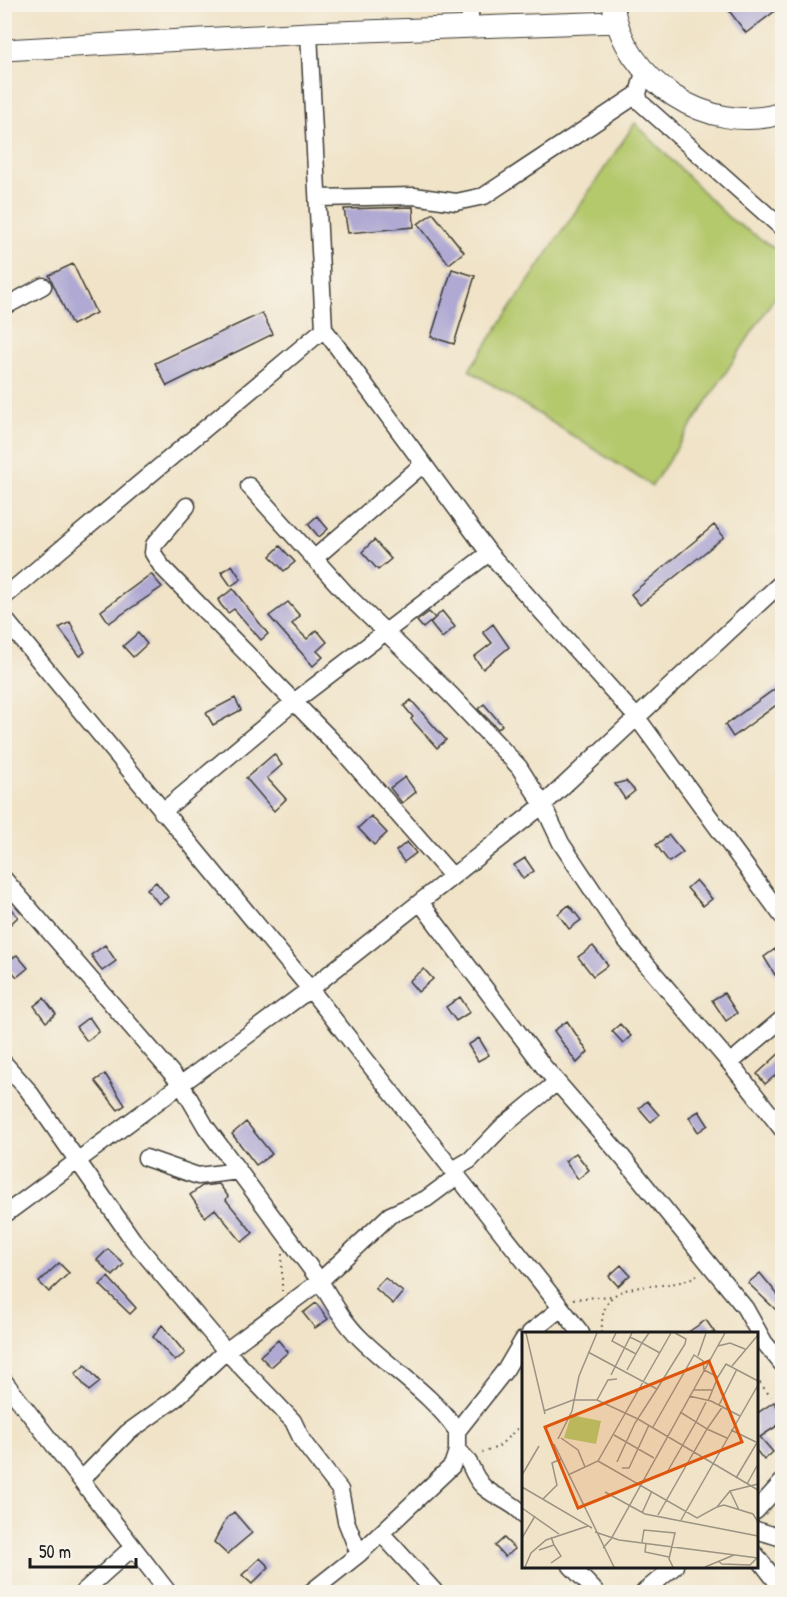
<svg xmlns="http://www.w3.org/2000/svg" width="787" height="1597" viewBox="0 0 787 1597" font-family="'Patrick Hand',sans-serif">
	<rect width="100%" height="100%" fill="#f7f3e8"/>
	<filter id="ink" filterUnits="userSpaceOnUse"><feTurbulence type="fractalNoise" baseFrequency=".0167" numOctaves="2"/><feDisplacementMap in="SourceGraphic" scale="12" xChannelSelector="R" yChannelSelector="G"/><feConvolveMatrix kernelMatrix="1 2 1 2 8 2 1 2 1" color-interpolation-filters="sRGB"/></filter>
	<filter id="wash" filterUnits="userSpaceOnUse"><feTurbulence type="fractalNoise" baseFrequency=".008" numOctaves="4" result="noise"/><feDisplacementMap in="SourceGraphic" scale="24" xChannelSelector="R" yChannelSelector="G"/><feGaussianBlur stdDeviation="1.35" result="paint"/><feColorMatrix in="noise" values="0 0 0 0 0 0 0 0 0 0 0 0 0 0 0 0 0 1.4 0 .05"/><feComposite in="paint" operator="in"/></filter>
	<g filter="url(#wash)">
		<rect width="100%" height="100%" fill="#f0e3c7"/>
		<path fill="#b4c86c" stroke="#687244" stroke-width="1.5" d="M635,123L729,218L782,253V286L652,486L469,370Z"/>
		<g id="blocks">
			<path fill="#afa9d3" d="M724,4H783V5L746,33Z
				M413,207L414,227L348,233L344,209Z
				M433,213L464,252L449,264L418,224Z
				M73,264L96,313L72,325L49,275Z
				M452,269L475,276L454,344L431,337Z
				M262,313L273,334L167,386L155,363Z
				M317,516L328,529L319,537L308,524Z
				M714,525L724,537L640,605L631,594Z
				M374,540L391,559L378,570L362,552Z
				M280,546L295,562L284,571L270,556Z
				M232,565L241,579L231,586L221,572Z
				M151,574L162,587L109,623L101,611Z
				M233,589L268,634L261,640L234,609L228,613L221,605L218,600Z
				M288,602L300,616L292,624L307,639L317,630L327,642L317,651L323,657L313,666L269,616Z
				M442,611L455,627L442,638L430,623Z
				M429,612L435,618L423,628L417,621Z
				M70,622L85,652L80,656L59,628Z
				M493,624L509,647L483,669L474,657L492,643L483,632Z
				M138,633L147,644L133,657L123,646Z
				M783,683V700L733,737L725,725Z
				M235,698L241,710L213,725L206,713Z
				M411,700L446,740L437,748L411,719L413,717L404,706Z
				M484,704L502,725L498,729L478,709Z
				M274,754L282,765L267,778L286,799L274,811L246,778Z
				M405,777L416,792L402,803L390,788Z
				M626,781L635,791L625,799L615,784Z
				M371,816L387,833L374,845L358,828Z
				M669,835L683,852L669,862L656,845Z
				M407,842L416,853L404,862L396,851Z
				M525,858L534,871L523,879L514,865Z
				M696,880L712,899L703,906L687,888Z
				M156,882L168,897L159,904L147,889Z
				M4,901L18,917L4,930Z
				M569,905L581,920L569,929L558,914Z
				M105,945L116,961L102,971L91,955Z
				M593,946L608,965L593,976L578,957Z
				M775,949L783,962V970L775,975L764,957Z
				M17,955L28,968L17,977L5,963Z
				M424,969L433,979L418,992L409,981Z
				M724,993L737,1013L726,1021L712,1000Z
				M460,997L470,1012L456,1021L446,1007Z
				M44,998L56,1014L46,1022L34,1006Z
				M89,1017L99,1031L87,1041L76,1027Z
				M567,1021L588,1052L577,1063L554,1031Z
				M620,1024L631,1036L623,1043L612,1031Z
				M479,1038L489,1055L478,1061L468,1045Z
				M783,1050V1069L765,1084L757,1074Z
				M105,1074L125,1105L118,1110L95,1081Z
				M647,1101L659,1115L651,1122L639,1108Z
				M699,1111L708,1125L698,1132L689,1117Z
				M246,1122L272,1154L256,1165L232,1134Z
				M576,1153L589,1170L578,1179L565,1161Z
				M219,1184L228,1196L226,1200L253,1233L242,1242L215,1209L205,1217L190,1195L202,1186Z
				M108,1249L124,1264L113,1276L97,1260Z
				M59,1263L69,1273L49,1292L39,1282Z
				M621,1265L630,1275L618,1286L609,1276Z
				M760,1273L778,1295L783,1293V1304L776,1310L748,1283Z
				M108,1277L136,1308L130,1314L100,1285Z
				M385,1278L403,1292L393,1304L375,1288Z
				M316,1303L328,1319L315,1328L303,1313Z
				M706,1320L715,1333H687Z
				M162,1325L185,1353L175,1361L153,1337Z
				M278,1340L288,1352L271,1367L260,1356Z
				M85,1365L100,1382L89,1391L75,1374Z
				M774,1402L783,1415V1422L760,1437L773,1452L764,1460L756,1450V1414Z
				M234,1512L252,1533L227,1554L214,1542L226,1519Z
				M504,1538L515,1549L505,1557L495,1546Z
				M260,1558L269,1567L252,1584L242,1575Z"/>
		</g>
	</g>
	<g filter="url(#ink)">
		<use href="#blocks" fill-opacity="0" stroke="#3c3a36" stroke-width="1.5"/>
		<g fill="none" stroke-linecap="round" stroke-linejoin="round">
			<defs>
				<path id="minor" d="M469,27L471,4
					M309,33L324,329L489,553L638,719L782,916
					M644,72L638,94L640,102L782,228
					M318,198L414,196L456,202L484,196L638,94
					M4,307L43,286
					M249,486L349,597L450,694L519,767L543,805L561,843L625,939L730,1063L782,1019
					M187,506L154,545L153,553L162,567L346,755L452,876
					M316,557L422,465
					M4,597L324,329
					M4,618L310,989L581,1333
					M162,812L295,701L489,553
					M4,879L181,1084L206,1127L320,1281L226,1351L293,1421L303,1442L340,1490L346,1521L359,1554
					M420,902L544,1067L623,1158L745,1308L764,1342L782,1364
					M4,1063L28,1090L133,1240L226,1351L176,1398L127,1433L81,1480
					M730,1063L782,1129
					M146,1158L198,1176L239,1171
					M453,1170L470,1160L502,1127L557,1082
					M4,1215L310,989L543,805L782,582
					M530,1333L561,1308
					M4,1381L168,1592
					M457,1431C432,1394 391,1369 360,1338C343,1321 332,1301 320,1281L390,1215L426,1199L457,1176
					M457,1451C474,1462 469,1470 481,1484C490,1496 511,1500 523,1514
					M756,1511L782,1482
					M756,1530L782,1538
					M381,1533L435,1592
					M756,1555L782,1589
					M571,1566L596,1592
					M83,1592L133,1547
					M311,1592L359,1554L452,1466L457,1451V1431L506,1369L523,1340
					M644,1592L675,1566"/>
				<path id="tertiary" d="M613,4C623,80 709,137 782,113
					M4,50L309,33L616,22"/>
			</defs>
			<use href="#minor" stroke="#3c3a36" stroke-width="19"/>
			<use href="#tertiary" stroke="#3c3a36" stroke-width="23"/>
			<path stroke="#3c3a36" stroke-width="2" stroke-dasharray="1.5 4.5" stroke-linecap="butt" d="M282,1254V1291
				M573,1299L611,1296
				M602,1333C598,1267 661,1298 697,1275
				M756,1378L771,1397
				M482,1453L498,1447L523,1423"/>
			<use href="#minor" stroke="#fff" stroke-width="16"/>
			<use href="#tertiary" stroke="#fff" stroke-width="21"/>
		</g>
	</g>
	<g transform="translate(522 1332)">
		<rect width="236" height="236" fill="#f0e3c7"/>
		<path d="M49,83L79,89L74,112L42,106Z" fill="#b4c86c"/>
		<path fill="none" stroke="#9b9383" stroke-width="1.5" d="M4,1L23,82M94,1L90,9L114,22M108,5L120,11L127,1M196,14L208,11L223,17M66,20L135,57L113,91L95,130M176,24L184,1M210,34L236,3M105,38L120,11L138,21M89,43L110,1M135,57L163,12L164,7L153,1M171,58H190M167,64L189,69L218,84M75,68L86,48L95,47M186,69L196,45M197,73L215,37M22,79L51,68H75L116,87L236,158M158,80L174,90L184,70M131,95L172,23L181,29L182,38L196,45L204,32L236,49M209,98L234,110M92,103L132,126M39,106L56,118L63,135M36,107L50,79L57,44L75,1M32,112L92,235M76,129L175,186L195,175L208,159L236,152M100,136H107L127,93M144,142L174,90L185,97L201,74M0,143L17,114M46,143L76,129L149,1M214,146L236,109M225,152L236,132M0,155L70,196M208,159L217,178M83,160L123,182L236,204M21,167L35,153L30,131L39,127M195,175L202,173L231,182L236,190M0,176L37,202M120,181L130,159M136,183L185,97L205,106M159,188L236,53M73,200L97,208L236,226M0,206L13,184M120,210L122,198L153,201L147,227L151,235M124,211L123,220L147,225M81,216L89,207L203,1M17,218L32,213L29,205M196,229L200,232L228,233L235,226M29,231L39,224L32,213M3,235L9,221L24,208L66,194M183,235L212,223"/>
		<path fill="#de560d" fill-opacity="0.15" stroke="#de560d" stroke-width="3" d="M187,29L220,110L56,176L23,95Z"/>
		<rect width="236" height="236" fill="none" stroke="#1c1c1c" stroke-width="3"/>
	</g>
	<rect width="787" height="1597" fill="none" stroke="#f7f3e8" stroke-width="24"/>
	<path d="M30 1558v9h106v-9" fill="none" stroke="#1c1c1c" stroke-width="3"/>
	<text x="39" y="1558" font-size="18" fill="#1c1c1c" stroke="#f7f3e8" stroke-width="4.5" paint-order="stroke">50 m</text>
</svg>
